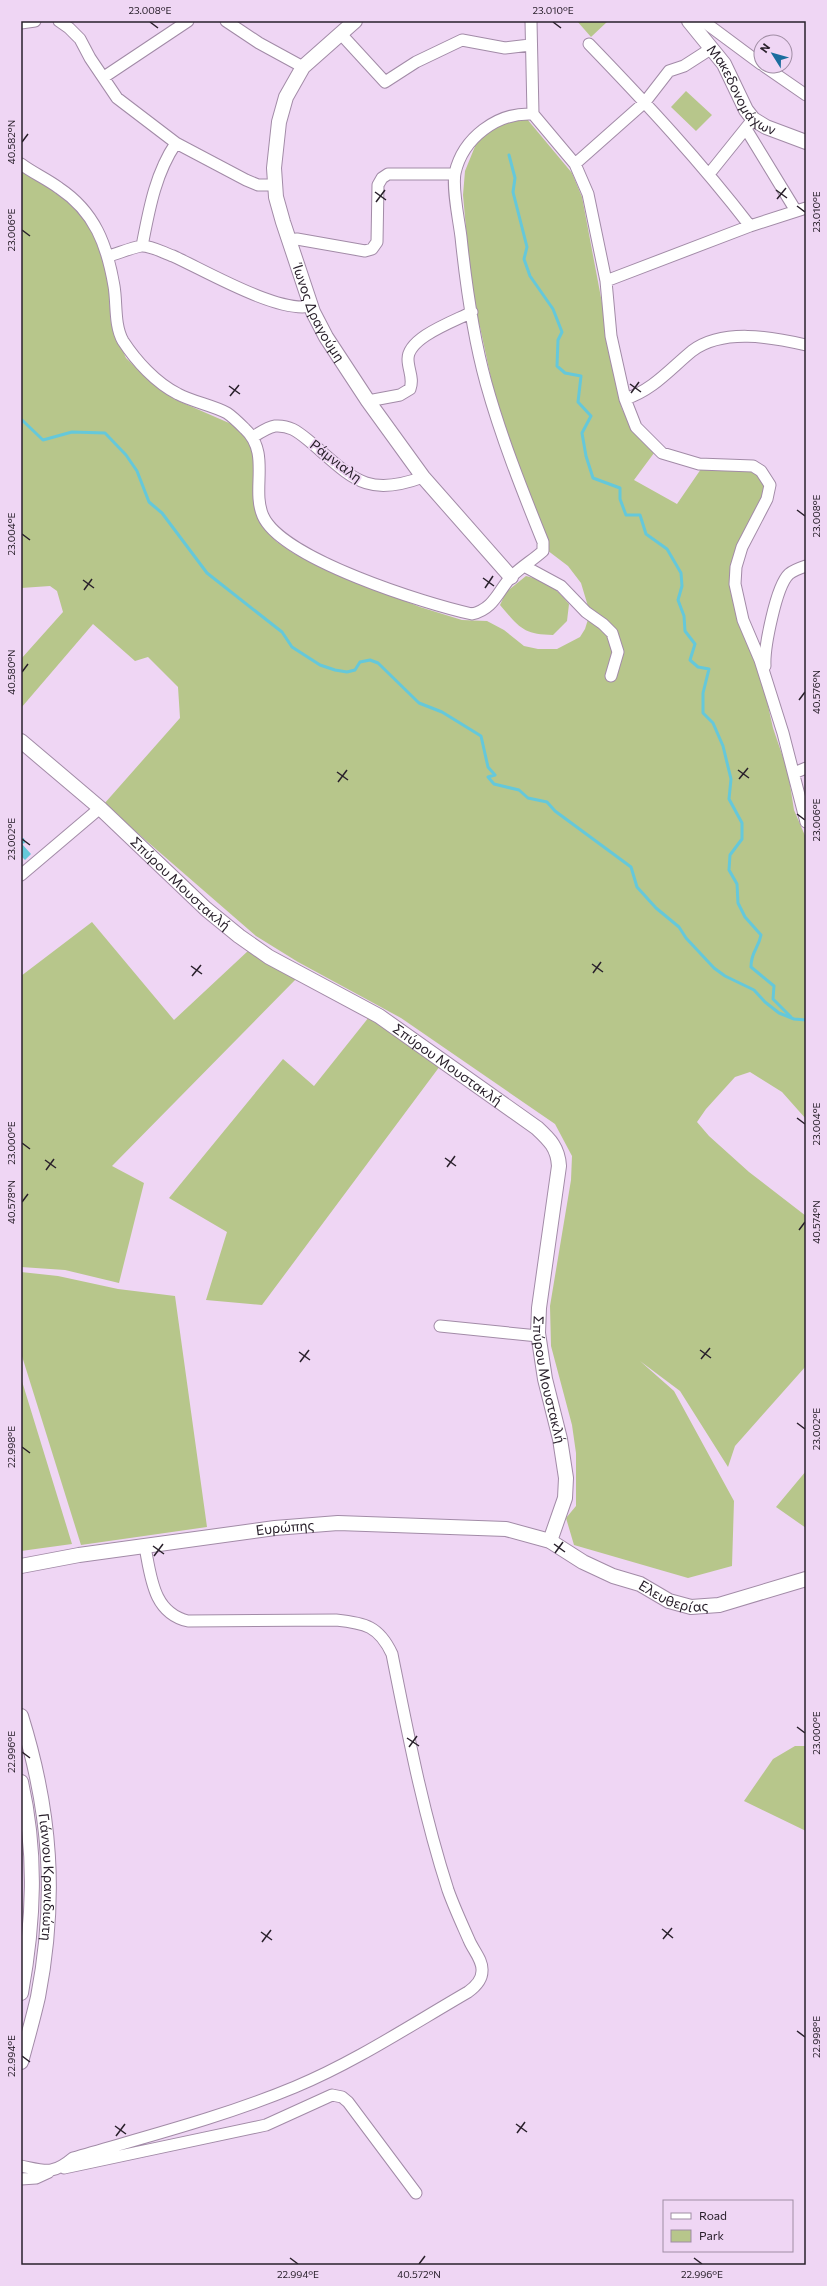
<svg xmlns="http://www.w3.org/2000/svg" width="827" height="2286" viewBox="0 0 827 2286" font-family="Commissioner,sans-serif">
	<rect width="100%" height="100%" fill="#efd6f4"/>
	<path fill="#b7c68b" d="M577,21H608L591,37Z
		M686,91L712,115L696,131L671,107Z
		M527,119L572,173L582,197L622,409C631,427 639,440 654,453L634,480L677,504L701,469L749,471L760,476L764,485V495L731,570V593L735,610L762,679L773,728L788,772L794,810L806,838V1119L782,1092L750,1072L735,1077L706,1109L697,1122L709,1136L749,1172L806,1216V1366L735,1446L728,1467L680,1391L640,1361L674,1391L734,1501L732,1566L688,1578L574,1545L566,1518L576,1506V1453L572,1425L551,1346L550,1306L571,1180L572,1156L555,1124L401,1018L298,962L256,936L104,804L180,718L178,687L148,657L135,661L93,624L21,708V659L63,612L57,591L50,586L21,588V171L57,192L84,217L107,264L111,324L126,358L150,381L174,399L236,426L250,443L254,461V499L257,516L265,530L277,542L293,553L329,571L420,607L462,620L487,621L504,630L524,646L538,649H557L580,637L585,629L590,613L581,583L568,566L543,547L498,411L480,327L473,306L463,195L465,171L476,144L486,131L499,123Z
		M526,576C547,581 555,587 569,604L567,621L553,635C523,635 519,627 500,605L506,592Z
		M92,922L174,1020L249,950L297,978L112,1166L144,1183L119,1283L65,1270L21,1267V976Z
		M369,1017L440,1066L262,1305L206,1300L227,1232L169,1198L283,1059L314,1086Z
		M21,1272L58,1276L118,1289L175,1296L207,1527L81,1545L21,1353Z
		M21,1378L72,1544L21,1551Z
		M806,1471V1528L776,1507Z
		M795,1746H806V1831L744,1801L773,1759Z"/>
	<path fill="#65c8da" d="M24,838L25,843L22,844L31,854L25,860L21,856V839Z"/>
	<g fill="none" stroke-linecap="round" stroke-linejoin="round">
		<path stroke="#65c8da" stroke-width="3" d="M509,155L515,178L513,192L527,247L524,259L530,276L553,309L562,332L558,340L557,366L565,373L581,376L578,402L591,416L582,433L586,456L593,478L620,488V499L626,515H640L646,534L667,549L681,573L682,586L678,600L684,616L685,631L695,644L690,660L698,667L709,669L703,693V713L713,723L723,746L731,779L729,799L742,823V839L730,855L729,870L737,884L738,903L745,917L761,935C758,950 751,951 751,967L774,986L773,999L791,1017
			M21,423L22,420L43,440L72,432L105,433L126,455L137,471L149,502L162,513L207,573L282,632L292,647L320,665L335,670L347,672L355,670L360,662L370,660L378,663L419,703L442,712L481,736L488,767L495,775L488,777L494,784L519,790L528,798L547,802L555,811L631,867L637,887L656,908L679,927L686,938L714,968L725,976L754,990L765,1002L779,1013L794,1019L806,1020"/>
		<defs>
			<path id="minor" d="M59,21L69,28L80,39L90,58L117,98L176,143L246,180L258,185H274
				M226,21L259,43L303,67
				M531,21L533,114L575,164L588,194L606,281L611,336L625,399L636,427L662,453L699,464L753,466L761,471L770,485L767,499L742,547L736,567L735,584L743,620L760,660L783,733L806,822
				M703,21L761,64
				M21,23L35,21
				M340,33L385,82L416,62L462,40L505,48L530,45
				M589,44C645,102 700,161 750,226
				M764,66L806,95
				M104,77L188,21
				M746,129L796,211
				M21,164C33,173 47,179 59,188C95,212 107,245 114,286C117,303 114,325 123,341C136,361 156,383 178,394C193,402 212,405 227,413C233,417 240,424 245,429C271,453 251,489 263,516C282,559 426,604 472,614C494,609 498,591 511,577C521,567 533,560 543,551V542C522,490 501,437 486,383C473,336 466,285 461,237C459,220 452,189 455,173C463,138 497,112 533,114
				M575,164L645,102L669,71L684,66L712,48
				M709,174L750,123
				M289,240L297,239L365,251L372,249L377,242L378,185L382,178L388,174H455
				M142,246C149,210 155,174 176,143
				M109,256C119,253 131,248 141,246C150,245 164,253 173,256C204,270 279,314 311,306
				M606,281L750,226L806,208
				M625,399C653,390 670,369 692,351C723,328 771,337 806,345
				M368,401L400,395L410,389C414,378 408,370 408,359C408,337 455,321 472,312
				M253,437C259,433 268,427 275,426C289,425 297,431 308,440C351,476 364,499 423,477
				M524,566L561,586L586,612L603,624L612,633L618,652L611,676
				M765,666C764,648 776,586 789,574C794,570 800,568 806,566
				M794,773L806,768
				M21,875L100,808
				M440,1326L538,1336
				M21,2166C46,2171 53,2175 73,2158C148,2136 223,2117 295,2087C355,2062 411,2025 468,1992C475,1987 482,1980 482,1971C483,1960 473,1950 469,1940C462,1924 454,1907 448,1890C423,1813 408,1734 392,1654C379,1626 365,1623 336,1620L188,1621C153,1613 151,1577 145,1547
				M64,2168L266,2125L332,2095L342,2097L348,2102L416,2193
				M21,2179L36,2178L49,2172"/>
			<g id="tertiary">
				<path id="s1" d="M355,21L303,67L286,97L279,122L274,168L276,197L283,222L313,312L326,337L368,401L423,477L511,577"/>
				<path id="s2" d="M689,21L724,64L746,110L753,119L766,127L806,142"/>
				<path id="s3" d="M21,741L100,808L206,909L239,936L269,957L379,1016L537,1128C550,1140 558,1148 559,1166L539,1308L538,1333L545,1379L560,1439L566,1478L565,1498L550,1541"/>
				<path id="s4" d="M21,1566L79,1555L275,1528L338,1523L506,1529L550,1541L583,1562L613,1576L640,1584L669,1601L691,1607L719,1605L806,1579"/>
				<path id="s5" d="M21,1716C51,1812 57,1898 38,1997C33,2019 27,2040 21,2062"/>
				<path d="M21,1782C37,1853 34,1921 21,1993"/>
			</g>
		</defs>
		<use href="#minor" stroke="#a28ba7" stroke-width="13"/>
		<use href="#tertiary" stroke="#a28ba7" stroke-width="16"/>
		<use href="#minor" stroke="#fff" stroke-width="11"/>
		<use href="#tertiary" stroke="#fff" stroke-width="14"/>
	</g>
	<path fill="none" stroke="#29202b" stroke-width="1.5" d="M150,22L158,28M553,22L561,28M22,142L28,134M776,190L787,198M375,192L386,200M777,199L786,188M376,202L385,190M797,206L805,212M22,230L30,236M630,384L641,392M229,386L240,394M631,393L639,382M230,396L239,385M797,510L805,516M22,534L30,540M483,578L494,586M83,580L94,588M485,588L493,576M84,590L92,579M22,672L28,664M799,700L805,692M738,770L749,778M337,772L348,780M739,779L748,768M338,782L347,770M797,814L805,820M22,839L30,845M592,964L603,972M191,966L202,974M593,973L601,962M192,976L201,965M797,1118L805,1124M22,1143L30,1149M445,1158L456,1166M45,1160L56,1168M447,1167L455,1156M46,1170L54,1159M22,1202L28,1194M799,1230L805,1222M700,1350L711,1358M299,1352L310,1360M701,1359L710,1348M300,1362L309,1350M797,1423L805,1429M22,1447L30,1453M554,1544L565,1552M153,1546L164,1554M555,1553L563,1542M154,1556L163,1544M797,1727L805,1733M407,1738L419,1746M409,1747L417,1736M22,1752L30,1758M662,1929L673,1938M261,1932L272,1940M663,1939L672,1928M262,1942L271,1930M797,2031L805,2037M22,2056L30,2062M516,2124L527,2132M115,2126L126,2134M517,2133L525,2122M116,2136L125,2124M290,2258L298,2264M694,2258L702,2264M419,2264L425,2256"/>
	<g text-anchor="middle" stroke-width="3.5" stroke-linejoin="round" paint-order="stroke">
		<g font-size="14" fill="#29202b" stroke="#efd6f4">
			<text dy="5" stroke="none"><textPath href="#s2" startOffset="88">Μακεδονομάχων</textPath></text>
			<text dy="5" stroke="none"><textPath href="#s1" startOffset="329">Ίωνος Δραγούμη</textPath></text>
			<text transform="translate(336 461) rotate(37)" y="5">Ράμνιαλη</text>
			<text dy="5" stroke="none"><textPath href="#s3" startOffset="214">Σπύρου Μουστακλή</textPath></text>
			<text dy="5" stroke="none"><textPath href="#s3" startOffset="538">Σπύρου Μουστακλή</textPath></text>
			<text dy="5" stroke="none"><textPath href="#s3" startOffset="909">Σπύρου Μουστακλή</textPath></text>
			<text dy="5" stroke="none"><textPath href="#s4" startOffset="267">Ευρώπης</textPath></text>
			<text dy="5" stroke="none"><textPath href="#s4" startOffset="671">Ελευθερίας</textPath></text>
			<text dy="5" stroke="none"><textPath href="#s5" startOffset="164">Γιάννου Κρανιδιώτη</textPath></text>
		</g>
	</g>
	<rect width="827" height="2286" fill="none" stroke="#efd6f4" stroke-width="44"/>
	<rect x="663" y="2200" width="130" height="52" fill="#efd6f4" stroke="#a08da4"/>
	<rect x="671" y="2213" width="20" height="6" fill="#ffffff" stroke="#a08da4"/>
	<text x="699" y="2220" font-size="12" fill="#29202b">Road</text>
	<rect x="671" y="2230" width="20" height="12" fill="#b7c68b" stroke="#a08da4"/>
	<text x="699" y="2240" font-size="12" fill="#29202b">Park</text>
	<g transform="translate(773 54) rotate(307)"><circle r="19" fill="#efd6f4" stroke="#a08da4"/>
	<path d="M0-3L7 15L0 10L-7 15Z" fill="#1b6d9e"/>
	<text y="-6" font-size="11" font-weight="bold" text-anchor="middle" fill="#29202b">N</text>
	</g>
	<rect x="22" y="22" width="783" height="2242" fill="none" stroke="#29202b" stroke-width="1.5"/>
	<g font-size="10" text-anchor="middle" fill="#29202b">
		<text x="150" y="14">23.008°E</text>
		<text x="553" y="14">23.010°E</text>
		<text transform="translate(11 142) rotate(-90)" y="4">40.582°N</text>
		<text transform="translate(816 212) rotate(-90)" y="4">23.010°E</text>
		<text transform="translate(11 230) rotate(-90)" y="4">23.006°E</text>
		<text transform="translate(816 516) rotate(-90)" y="4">23.008°E</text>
		<text transform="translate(11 534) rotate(-90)" y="4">23.004°E</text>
		<text transform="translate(11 672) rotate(-90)" y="4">40.580°N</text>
		<text transform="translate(816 692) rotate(-90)" y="4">40.576°N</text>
		<text transform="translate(816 820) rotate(-90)" y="4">23.006°E</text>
		<text transform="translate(11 839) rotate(-90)" y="4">23.002°E</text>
		<text transform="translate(816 1124) rotate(-90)" y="4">23.004°E</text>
		<text transform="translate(11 1143) rotate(-90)" y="4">23.000°E</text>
		<text transform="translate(11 1202) rotate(-90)" y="4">40.578°N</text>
		<text transform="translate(816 1222) rotate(-90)" y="4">40.574°N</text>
		<text transform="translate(816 1429) rotate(-90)" y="4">23.002°E</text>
		<text transform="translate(11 1447) rotate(-90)" y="4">22.998°E</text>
		<text transform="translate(816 1733) rotate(-90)" y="4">23.000°E</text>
		<text transform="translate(11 1752) rotate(-90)" y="4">22.996°E</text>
		<text transform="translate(816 2037) rotate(-90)" y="4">22.998°E</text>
		<text transform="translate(11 2056) rotate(-90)" y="4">22.994°E</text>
		<text x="298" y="2278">22.994°E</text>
		<text x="419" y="2278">40.572°N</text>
		<text x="702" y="2278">22.996°E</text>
	</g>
</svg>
